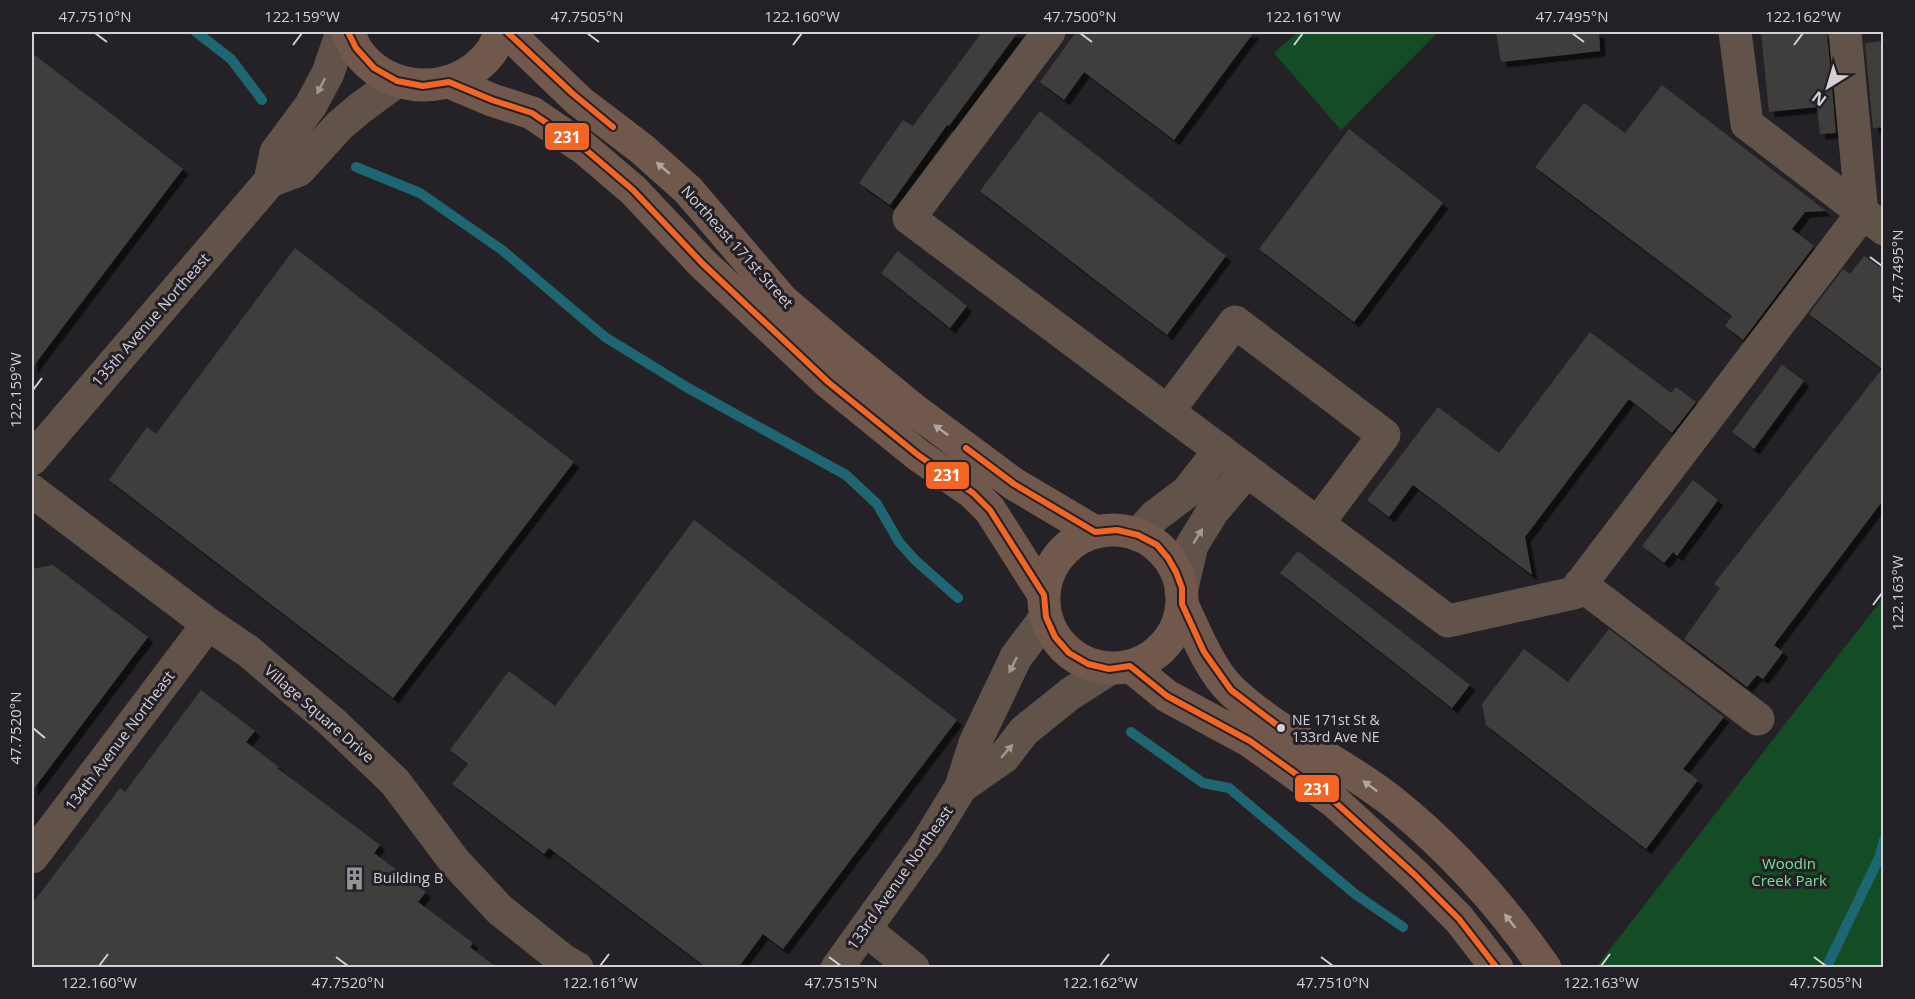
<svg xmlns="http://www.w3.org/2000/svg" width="1915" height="999" viewBox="0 0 1915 999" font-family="'Open Sans',sans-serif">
	<defs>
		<filter id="shadow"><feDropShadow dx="5.5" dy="5.5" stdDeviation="0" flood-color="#0009"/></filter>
	</defs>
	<rect width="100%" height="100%" fill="#242226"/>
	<path fill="#144c26" d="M1298,32H1438L1341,130L1274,53Z
		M1883,598V967H1597V966Z"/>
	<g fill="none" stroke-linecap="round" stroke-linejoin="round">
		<path stroke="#1e6672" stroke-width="10" d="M196,32L231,59L262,100
			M356,167L420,193L502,250L605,337L688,388L846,475L877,504L899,542L915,560L958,598
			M1131,732L1203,783L1229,788L1355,894L1403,927
			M1826,968L1879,858L1884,840"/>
	</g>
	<path fill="#413e3e" filter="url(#shadow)" d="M982,32H1018L949,126L947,125L890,205L859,183L903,120L913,126Z
		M1076,32H1254L1174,140L1084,72L1064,100L1040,82Z
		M1496,32H1599L1600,51L1501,62Z
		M1761,32H1827L1836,133L1820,134L1817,107L1769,112Z
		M1884,41V127L1873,128L1865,43Z
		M32,53L183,169L32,368Z
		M1662,85L1826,211L1805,212L1792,229L1814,246L1743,340L1725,326L1732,316L1535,167L1584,103L1625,133Z
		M1040,111L1226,256L1167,335L980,191Z
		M1349,129L1443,203L1354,322L1259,249Z
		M295,248L574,462L393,698L109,480L147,427L156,434Z
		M898,251L967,306L950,328L881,273Z
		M1864,256L1884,270V499L1774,645L1783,652L1763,679L1757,675L1747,687L1684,639L1720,588L1714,584L1882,369L1809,314L1843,269L1850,274Z
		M1590,332L1671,393L1676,387L1696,402L1672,433L1629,399L1525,537L1532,575L1413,485L1389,517L1367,500L1438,407L1499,453Z
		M1782,365L1804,381L1754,449L1732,432Z
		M1693,480L1718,500L1677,556L1673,552L1664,563L1642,546Z
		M694,520L957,720L783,949L763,934L738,968H707L549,848L544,854L452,784L468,764L450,750L509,671L555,706Z
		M1298,551L1470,685L1452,708L1280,573Z
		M53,565L148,637L32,791V569Z
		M1609,629L1724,717L1683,769L1698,780L1646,849L1486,725L1482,704L1524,649L1568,682Z
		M201,690L255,731L246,742L279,767L277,768L380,845L374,853L426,892L418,902L473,943L470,947L497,968H32V904L120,788L125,792Z"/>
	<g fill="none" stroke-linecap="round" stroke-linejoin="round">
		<path stroke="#61524a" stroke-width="33" d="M1049,32L909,218L1448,621L1574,593L1862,214L1845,32
			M1735,32L1747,124L1884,229
			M270,181L276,152L311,105L328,73L342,32
			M1168,411L1235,322L1384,435L1318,523
			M32,459L270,181L299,170L339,126L359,109L397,81
			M32,491L208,624L248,651L332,722L395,782L455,862L500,910L563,960L577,968
			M1138,535L1155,516L1187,492L1220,450
			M1580,584L1758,719
			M1181,592L1192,545L1213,511L1247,471
			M961,787L1004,757L1024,731L1070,694L1109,669
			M32,857L208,624
			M866,930L913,968
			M837,968L928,841L961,787L975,743L1016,657L1046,617"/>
		<path stroke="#70594c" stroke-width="33" d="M348,32C351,37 353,44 356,49C387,96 457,97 491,52C495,46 498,38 501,32
			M507,32L579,101L642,149L688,190L782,300L835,345L913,409L1014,484L1095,532
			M449,82L492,100L532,113L585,149L633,190L702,263L828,382L918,455L973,493L990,510L1044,595
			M1044 599a69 69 0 1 1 138 0a69 69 0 1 1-138 0Z
			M1182,604C1195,632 1210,670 1232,691C1280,736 1343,762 1394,803C1452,850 1502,906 1545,968
			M1130,666L1167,696L1250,741L1335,802L1415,875L1459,919L1497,968"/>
		<defs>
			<path id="bus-1" d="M348,32L356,48L374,68L397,81L423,86L449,82L492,100L532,113L585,149L633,190L702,263L828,382L918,455L973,493L990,510L1044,595L1046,617L1055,637L1069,653L1088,664L1109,669L1130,666L1167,696L1250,741L1335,802L1415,875L1459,919L1497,968
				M507,32L572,93L613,127
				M966,448L1014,484L1095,532L1117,530L1138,535L1157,545L1168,558L1176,572L1182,588V604L1204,652L1231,690L1281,728"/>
		</defs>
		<use href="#bus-1" stroke="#242028" stroke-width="10"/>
		<use href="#bus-1" stroke="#f26522" stroke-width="6"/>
	</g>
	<defs><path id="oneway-solid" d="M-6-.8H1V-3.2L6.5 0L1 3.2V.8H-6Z" transform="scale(1.5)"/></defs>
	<g fill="#a09797">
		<use href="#oneway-solid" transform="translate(321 86) rotate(117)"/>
		<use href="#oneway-solid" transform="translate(1198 536) rotate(-59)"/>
		<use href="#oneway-solid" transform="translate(1013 665) rotate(116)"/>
		<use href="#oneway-solid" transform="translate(1007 751) rotate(-49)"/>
	</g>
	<g fill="#b0a6a6">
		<use href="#oneway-solid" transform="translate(663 168) rotate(-139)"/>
		<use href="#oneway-solid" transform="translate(941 430) rotate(-144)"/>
		<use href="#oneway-solid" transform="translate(1370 786) rotate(-144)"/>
		<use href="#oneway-solid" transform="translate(1510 921) rotate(-128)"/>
	</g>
	<path fill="none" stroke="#d3d0d6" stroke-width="2" d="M95,33L107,42M587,33L599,42M1080,33L1092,42M1572,33L1584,42M293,45L302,33M793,45L802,33M1294,45L1303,33M1794,45L1803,33M1870,257L1882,266M33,390L42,378M1873,605L1882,593M33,728L45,738M336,957L348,966M829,957L841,966M1321,957L1333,966M1814,957L1826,966M99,966L108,954M600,966L609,954M1100,966L1109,954M1601,966L1610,954"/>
	<defs>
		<symbol id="building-bare" viewBox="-9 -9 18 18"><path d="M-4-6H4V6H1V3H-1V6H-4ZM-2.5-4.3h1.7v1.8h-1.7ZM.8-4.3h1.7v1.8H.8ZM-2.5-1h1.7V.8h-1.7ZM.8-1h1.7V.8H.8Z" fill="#969398" stroke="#242028" stroke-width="2.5" paint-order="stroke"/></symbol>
	</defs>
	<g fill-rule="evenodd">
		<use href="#building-bare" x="338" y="862" width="33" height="33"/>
	</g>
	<circle fill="#d3d0d6" stroke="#242028" stroke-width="2" cx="1281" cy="728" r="5"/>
	<g text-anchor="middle" stroke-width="6" stroke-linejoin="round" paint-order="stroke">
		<g font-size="14" fill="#d3d0d6" stroke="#242028" text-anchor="start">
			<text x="1292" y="725">NE 171st St &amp;<tspan x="1292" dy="17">133rd Ave NE</tspan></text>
		</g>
		<g font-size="15" fill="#d3d0d6" stroke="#242028">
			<text transform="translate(737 247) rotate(48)" y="5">Northeast 171st Street</text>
			<text transform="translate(151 320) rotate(-49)" y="5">135th Avenue Northeast</text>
			<text transform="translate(319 714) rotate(41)" y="5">Village Square Drive</text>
			<text transform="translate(120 741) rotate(-53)" y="5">134th Avenue Northeast</text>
			<text transform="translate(900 878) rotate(-55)" y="5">133rd Avenue Northeast</text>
		</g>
		<g font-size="15" fill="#76e490" stroke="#242028">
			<text x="1789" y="869">Woodin<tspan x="1789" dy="17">Creek Park</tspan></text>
		</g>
		<g font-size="15" fill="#d3d0d6" stroke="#242028" text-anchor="start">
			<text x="373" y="883">Building B</text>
		</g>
	</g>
	<g stroke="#242028" stroke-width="2">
		<rect x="544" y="122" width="46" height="29" rx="6" fill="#f26522"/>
		<rect x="925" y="461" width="45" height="29" rx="6" fill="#f26522"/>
		<rect x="1294" y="774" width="46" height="29" rx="6" fill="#f26522"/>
	</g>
	<g font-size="16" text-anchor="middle" font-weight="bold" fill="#fff">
		<text x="567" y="143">231</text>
		<text x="947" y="481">231</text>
		<text x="1317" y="795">231</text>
	</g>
	<rect width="1915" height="999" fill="none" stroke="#242028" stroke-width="66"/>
	<g transform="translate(1828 87) rotate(217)" stroke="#242028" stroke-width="4.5" paint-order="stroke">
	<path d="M0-4.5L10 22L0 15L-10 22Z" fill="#d3d0d6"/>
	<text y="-9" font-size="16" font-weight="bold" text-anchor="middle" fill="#d3d0d6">N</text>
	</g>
	<rect x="33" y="33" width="1849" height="933" fill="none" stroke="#d3d0d6" stroke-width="2"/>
	<g font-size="15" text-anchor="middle" fill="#d3d0d6">
		<text x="95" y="22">47.7510°N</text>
		<text x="302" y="22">122.159°W</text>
		<text x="587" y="22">47.7505°N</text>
		<text x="802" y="22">122.160°W</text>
		<text x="1080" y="22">47.7500°N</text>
		<text x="1303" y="22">122.161°W</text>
		<text x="1572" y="22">47.7495°N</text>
		<text x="1803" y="22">122.162°W</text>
		<text transform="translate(1898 266) rotate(-90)" y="5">47.7495°N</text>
		<text transform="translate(16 390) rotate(-90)" y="5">122.159°W</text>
		<text transform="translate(1898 593) rotate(-90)" y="5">122.163°W</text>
		<text transform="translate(16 728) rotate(-90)" y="5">47.7520°N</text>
		<text x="99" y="988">122.160°W</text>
		<text x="348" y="988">47.7520°N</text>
		<text x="600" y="988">122.161°W</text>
		<text x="841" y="988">47.7515°N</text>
		<text x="1100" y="988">122.162°W</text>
		<text x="1333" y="988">47.7510°N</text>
		<text x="1601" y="988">122.163°W</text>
		<text x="1826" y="988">47.7505°N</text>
	</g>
</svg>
